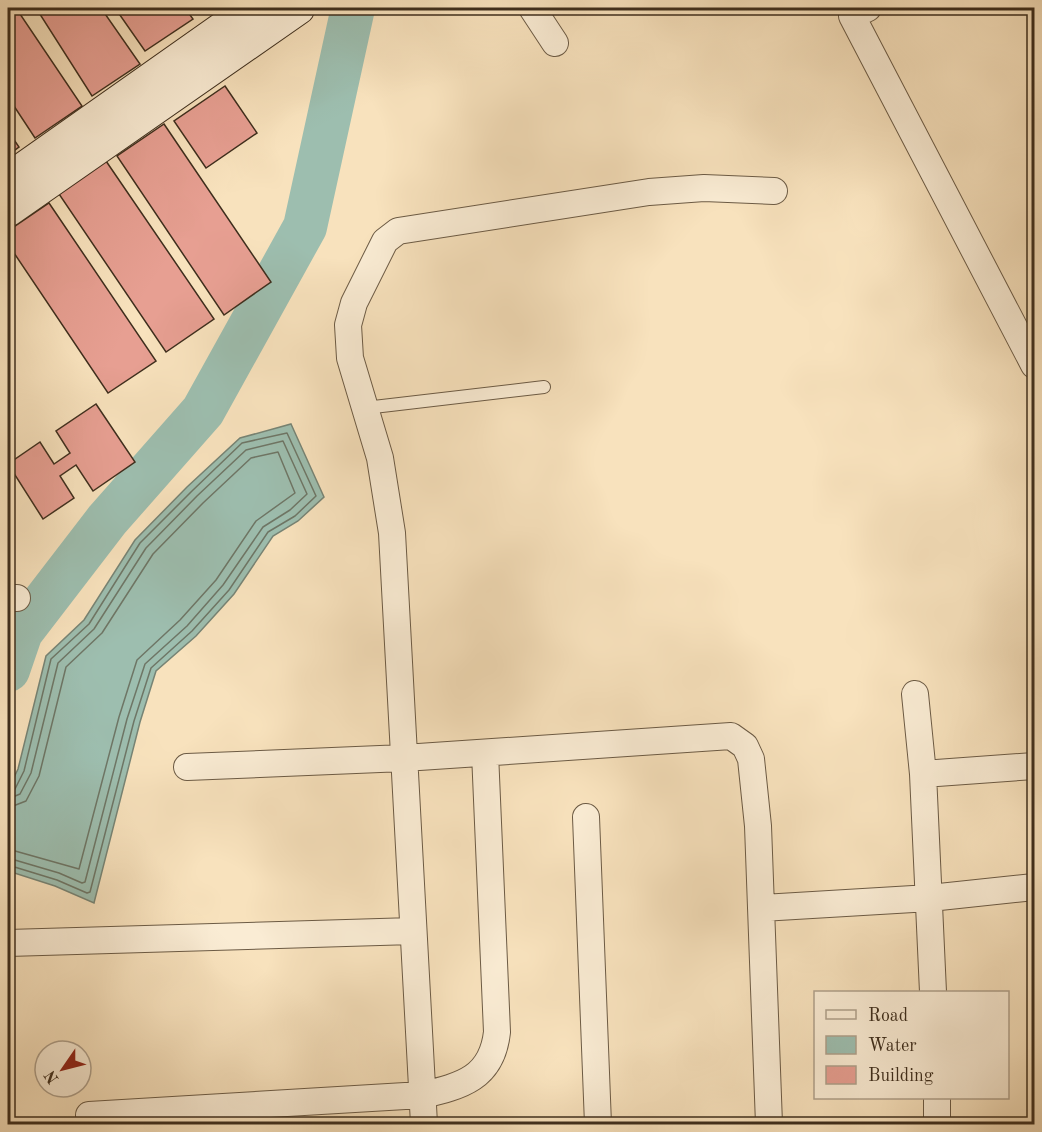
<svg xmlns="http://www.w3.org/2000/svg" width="1042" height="1132" viewBox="0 0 1042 1132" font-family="'Old Standard TT',serif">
	<rect width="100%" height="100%" fill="#f8e2bd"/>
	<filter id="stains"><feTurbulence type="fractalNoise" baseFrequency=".00333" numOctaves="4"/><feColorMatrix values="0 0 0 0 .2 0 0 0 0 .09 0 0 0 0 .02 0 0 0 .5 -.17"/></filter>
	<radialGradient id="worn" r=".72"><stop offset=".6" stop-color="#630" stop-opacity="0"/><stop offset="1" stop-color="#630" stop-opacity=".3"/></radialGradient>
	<path fill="#9dbeaf" stroke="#778475" stroke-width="1.5" d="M291,424L324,497L298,521L273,536L234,594L196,636L156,671L140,722L94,903L55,886L8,871V790L18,769L46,656L84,620L135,540L187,487L240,438Z"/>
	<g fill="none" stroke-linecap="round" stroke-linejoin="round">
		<path stroke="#6e7666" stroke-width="1.5" d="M8,791L15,789L24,771L51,659L89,624L140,543L192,491L242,443L287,433L316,496L295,516L268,532L229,590L192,631L151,668L134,721L90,892L87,893L57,880L8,865
			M8,799L20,794L31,773L58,663L94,629L146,548L197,496L246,450L283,441L307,494L290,510L263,527L223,585L187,626L145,664L127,719L85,882L82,883L59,873L8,858
			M8,808L26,801L39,776L66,667L102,633L153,554L203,503L251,458L278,452L295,493L256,521L216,580L180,620L137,660L119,717L79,869L8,849"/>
		<path stroke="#9dbeaf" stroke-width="44" d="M8,670L21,632L107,520L203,411L305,227L353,8"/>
	</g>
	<path fill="#e79f92" stroke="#3e2e1d" stroke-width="1.5" d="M8,8H16L82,106L35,138L8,97Z
		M36,8H101L140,64L92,96Z
		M115,8H185L193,19L145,51Z
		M225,86L257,133L206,168L174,121Z
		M164,124L271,282L224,315L117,156Z
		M8,131L19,147L8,155Z
		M106,161L214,319L166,352L59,194Z
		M49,203L156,361L108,393L8,244V231Z
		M96,404L135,462L93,491L76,465L60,476L74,498L43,519L8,464L40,442L54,464L70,453L56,431Z"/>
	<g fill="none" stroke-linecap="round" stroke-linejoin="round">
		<defs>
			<path id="lane" d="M365,408L544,387"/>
			<path id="street" d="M532,8L555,43
				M868,8L852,16L1034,365
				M8,598H17
				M915,694L923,774L933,992
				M187,767L404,758L731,736L745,746L751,759L758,826L769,1124
				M923,774L1034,766
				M586,817L598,1124
				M761,908L930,898L1034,887
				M8,943L413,931
				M937,1098V1124
				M89,1115L422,1095C462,1086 492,1078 497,1032L485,753
				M424,1124L392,533L380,458L350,358L348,325L354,303L385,241L398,231L649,192L704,188L774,191"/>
			<path id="secondary" d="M8,180L252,8
				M8,210L298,8"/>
		</defs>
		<use href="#lane" stroke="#6c5b45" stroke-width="14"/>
		<use href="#street" stroke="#6c5b45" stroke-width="28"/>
		<use href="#secondary" stroke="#3e2e1d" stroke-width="35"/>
		<use href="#lane" stroke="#faecd4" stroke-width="12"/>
		<use href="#street" stroke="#faecd4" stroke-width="26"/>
		<use href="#secondary" stroke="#faecd4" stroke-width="33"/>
	</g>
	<rect width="1042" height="1132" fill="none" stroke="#f8e2bd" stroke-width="30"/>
	<rect x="9" y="9" width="1024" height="1114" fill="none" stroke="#3e2e1d" stroke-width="3"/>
	<rect x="15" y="15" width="1012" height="1102" fill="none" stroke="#3e2e1d" stroke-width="1.5"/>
	<rect x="814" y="991" width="195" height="108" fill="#faecd4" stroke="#afa08b" stroke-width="1.5"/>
	<rect x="826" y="1010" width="30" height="9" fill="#faecd4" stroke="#afa08b" stroke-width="1.5"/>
	<text x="868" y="1021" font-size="18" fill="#3e2e1d">Road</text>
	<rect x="826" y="1036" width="30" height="18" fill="#9dbeaf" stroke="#afa08b" stroke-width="1.5"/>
	<text x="868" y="1051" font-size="18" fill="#3e2e1d">Water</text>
	<rect x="826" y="1066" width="30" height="18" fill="#e79f92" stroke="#afa08b" stroke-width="1.5"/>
	<text x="868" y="1081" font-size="18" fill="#3e2e1d">Building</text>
	<g transform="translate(63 1069) rotate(235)"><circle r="28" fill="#faecd4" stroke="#afa08b" stroke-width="1.5"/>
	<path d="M0-4.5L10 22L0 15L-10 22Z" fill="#8f2418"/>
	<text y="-9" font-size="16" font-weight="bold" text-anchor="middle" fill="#3e2e1d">N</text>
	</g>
	<rect width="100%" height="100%" filter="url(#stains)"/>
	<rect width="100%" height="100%" fill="url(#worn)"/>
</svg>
